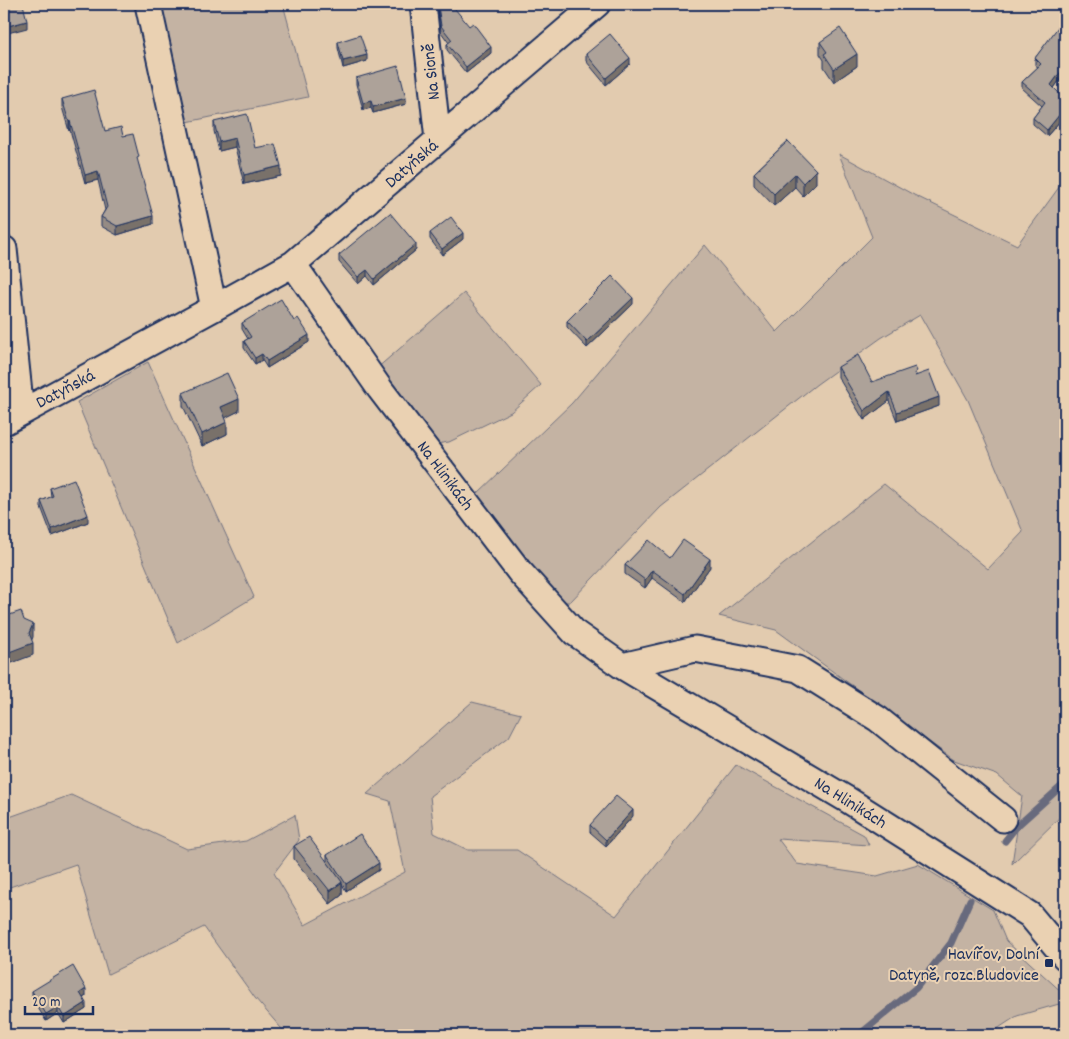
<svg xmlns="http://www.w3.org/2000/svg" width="1069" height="1039" viewBox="0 0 1069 1039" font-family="Dekko,sans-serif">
	<rect width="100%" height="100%" fill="#e2cbaf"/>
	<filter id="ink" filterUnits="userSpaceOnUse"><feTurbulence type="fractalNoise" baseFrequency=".02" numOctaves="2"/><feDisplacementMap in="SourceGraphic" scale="10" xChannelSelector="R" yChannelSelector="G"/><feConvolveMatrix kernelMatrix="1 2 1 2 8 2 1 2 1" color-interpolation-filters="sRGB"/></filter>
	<g filter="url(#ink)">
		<path fill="#c4b3a3" stroke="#707180" d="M154,4H283L308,97L182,123Z
			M839,154L914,195L1017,245L1065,179V812L1012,864L1022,796L997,775L954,760L776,630L719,616L884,484L988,569L1023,532L968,400L920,315L881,338L817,384L661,507L570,602H546L477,494L572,403L705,245L777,332L872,237Z
			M464,293L541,385L511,412L449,442L430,445L376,369Z
			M148,362L254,597L178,643L77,402Z
			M472,702L521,714L509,737L430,796L434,833L468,850H517L616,916L736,765L864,835L869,845L778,839L797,864L877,876L918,864L993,910L1006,941L1065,995V1009L1059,1004L1017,1016L988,1035H287L255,998L204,927L108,974L76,864L4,889V819L71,795L187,849L246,841L295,815L299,840L274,873L305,925L405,872L390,801L367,794Z"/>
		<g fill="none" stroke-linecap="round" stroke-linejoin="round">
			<path stroke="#686a7d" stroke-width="7" d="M1005,841L1016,827L1065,783
				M859,1035L916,988L951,943L970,900"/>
			<defs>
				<path id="street" d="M148,4L214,308
					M423,4L438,140
					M4,249L21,412
					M293,264L380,389L519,571L575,633L622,666L848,800L1030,915L1065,957
					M4,422L214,308L293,264L597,4
					M622,666L695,649L798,669L878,719L1003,819"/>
			</defs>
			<use href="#street" stroke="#1b2f5e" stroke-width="29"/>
			<use href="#street" stroke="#ead1b2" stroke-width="25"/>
		</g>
		<path fill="#958b84" stroke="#1b2f5e" d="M438,6L491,53L466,73L447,50V44L449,43L441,32Z
			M1065,20V73L1054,88L1065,99V125L1060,121L1047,136L1033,124V118L1042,106L1022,88V82L1038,67L1035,65V58Z
			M338,42L367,61L343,68L338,48Z
			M820,42L857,66L834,82L824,67V60L820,54Z
			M586,54L630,64L606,85L586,61Z
			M356,78L406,104L373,113L371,108L363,110L356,84Z
			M62,99L105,131L123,136L139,166L153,224L117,235L101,226V217L105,210L98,180L85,183L70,130L69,131L62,107Z
			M214,122L255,148L281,176L244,184L235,147L219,151L214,131Z
			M788,141L816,183L803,196L795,187L774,206L754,185V173Z
			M430,233L463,239L442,255L430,239Z
			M416,250L374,285L367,276L358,284L339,262V255Z
			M633,304L587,348L567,327V321Z
			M294,321L309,342L267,368L262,360L255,364L244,348V341L248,339L242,329V323Z
			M838,367L872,382L917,375L939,406L897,421L889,401L864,420L838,377Z
			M183,393L239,411L225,417L227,434L202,446L183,406Z
			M50,488L88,522L52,536L41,507V501L51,497Z
			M670,558L710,567L685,602L652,578L645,588L625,574V565Z
			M633,816L606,846L590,832V825Z
			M294,846L327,862V855L379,870L346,891L342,884V895L330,904L294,859Z
			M32,991L86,996L83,998L86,1009L64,1023L58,1013L46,1021L32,998Z"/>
		<path fill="#79716b" stroke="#1b2f5e" d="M27,21V28L4,34V27Z
			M491,47V53L466,73V67Z
			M857,54V66L834,82V69Z
			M367,55V61L343,68V61Z
			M630,58V64L606,85V78Z
			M1065,66V73L1051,92V85Z
			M406,98V104L373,113V107Z
			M371,101V108L363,110V103Z
			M1060,114V121L1047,136V130Z
			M70,121V130L69,131V122Z
			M235,138V147L219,151V142Z
			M281,166V176L244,184V175Z
			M816,170V183L803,196V183Z
			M98,171V180L85,183V175Z
			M795,174V187L774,206V194Z
			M153,216V224L117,235V226Z
			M463,233V239L442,255V249Z
			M416,244V250L374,285V279Z
			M367,270V276L358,284V277Z
			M633,298V304L587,348V342Z
			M309,335V342L267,368V361Z
			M262,354V360L255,364V358Z
			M889,392V401L864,420V411Z
			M939,397V406L897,421V412Z
			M239,399V411L221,420V407Z
			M227,422V434L202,446V434Z
			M88,515V522L52,536V529Z
			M710,559V567L685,602V594Z
			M652,570V578L645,588V580Z
			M33,624V637L30,644L33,643V655L4,666V654L29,633Z
			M633,810V816L606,846V840Z
			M379,863V870L346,891V884Z
			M342,882V895L330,904V891Z
			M86,989V996L80,1000V993Z
			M86,1003V1009L64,1023V1017Z
			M58,1007V1013L46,1021V1014Z"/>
		<path fill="#ada299" stroke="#1b2f5e" d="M4,4H23L27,21L4,27Z
			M441,4H451L469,26L473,23L491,47L466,67L447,44L452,40L441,26L438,6Z
			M1064,19L1065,20V66L1051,85L1065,99V119L1060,114L1047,130L1033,118L1045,102L1022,82L1041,64L1035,58Z
			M840,28L857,54L834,69L824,54L827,52L820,42Z
			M610,34L630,58L606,78L586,54Z
			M360,35L367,55L343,61L338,42Z
			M398,66L406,98L373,107L371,101L363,103L356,78Z
			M94,90L105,131L121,127L123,136L133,134L139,157L137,158L153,216L117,226L101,217L107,207L98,171L85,175L70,121L69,122L62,99Z
			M247,114L255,148L275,144L281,166L244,175L235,138L219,142L214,122Z
			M788,141L816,170L803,183L795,174L774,194L754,173Z
			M390,213L416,244L374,279L367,270L358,277L339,255Z
			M451,217L463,233L442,249L430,233Z
			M612,276L633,298L587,342L567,321Z
			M281,299L294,321L298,318L309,335L267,361L262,354L255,358L244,341L251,337L242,323Z
			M858,355L872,382L915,367L917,371L914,373L915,376L929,371L939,397L897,412L889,392L864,411L838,367Z
			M227,373L239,399L221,407L227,422L202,434L183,393Z
			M74,479L88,515L52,529L41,501L53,496L50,488Z
			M649,540L670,558L683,540L710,559L685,594L652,570L645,580L625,565Z
			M21,611L24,620L33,624L29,633L33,643L4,654V617Z
			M616,796L633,810L606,840L590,825Z
			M360,834L379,863L346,884L327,855Z
			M309,837L342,882L330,891L294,846Z
			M73,966L86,989L80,993L86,1003L64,1017L58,1007L46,1014L32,991Z"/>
	</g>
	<rect fill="#1b2f5e" stroke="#ead1b2" stroke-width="2" x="1044" y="958" width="10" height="10" rx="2.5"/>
	<g text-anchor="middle" stroke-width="4" stroke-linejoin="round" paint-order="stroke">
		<g font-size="18" fill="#1b2f5e" stroke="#ead1b2">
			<text transform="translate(430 72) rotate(-96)" y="6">Na Sioně</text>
			<text transform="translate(411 163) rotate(-41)" y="6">Datyňská</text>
			<text transform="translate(65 388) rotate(-28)" y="6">Datyňská</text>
			<text transform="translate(446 475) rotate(53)" y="6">Na Hlinikách</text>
			<text transform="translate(851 802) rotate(32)" y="6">Na Hlinikách</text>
		</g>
		<g font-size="18" fill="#1b2f5e" stroke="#ead1b2" text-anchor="end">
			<text x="1039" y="959">Havířov, Dolní<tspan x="1039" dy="21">Datyně, rozc.Bludovice</tspan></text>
		</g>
	</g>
	<rect width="1069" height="1039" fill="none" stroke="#ead1b2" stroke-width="20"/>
	<rect x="10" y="10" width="1049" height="1019" fill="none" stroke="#1b2f5e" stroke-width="2" filter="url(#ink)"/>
	<path d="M25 1006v8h68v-8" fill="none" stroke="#1b2f5e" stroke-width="2.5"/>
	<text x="32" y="1006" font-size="15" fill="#1b2f5e" stroke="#ead1b2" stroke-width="4" paint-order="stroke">20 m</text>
</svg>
